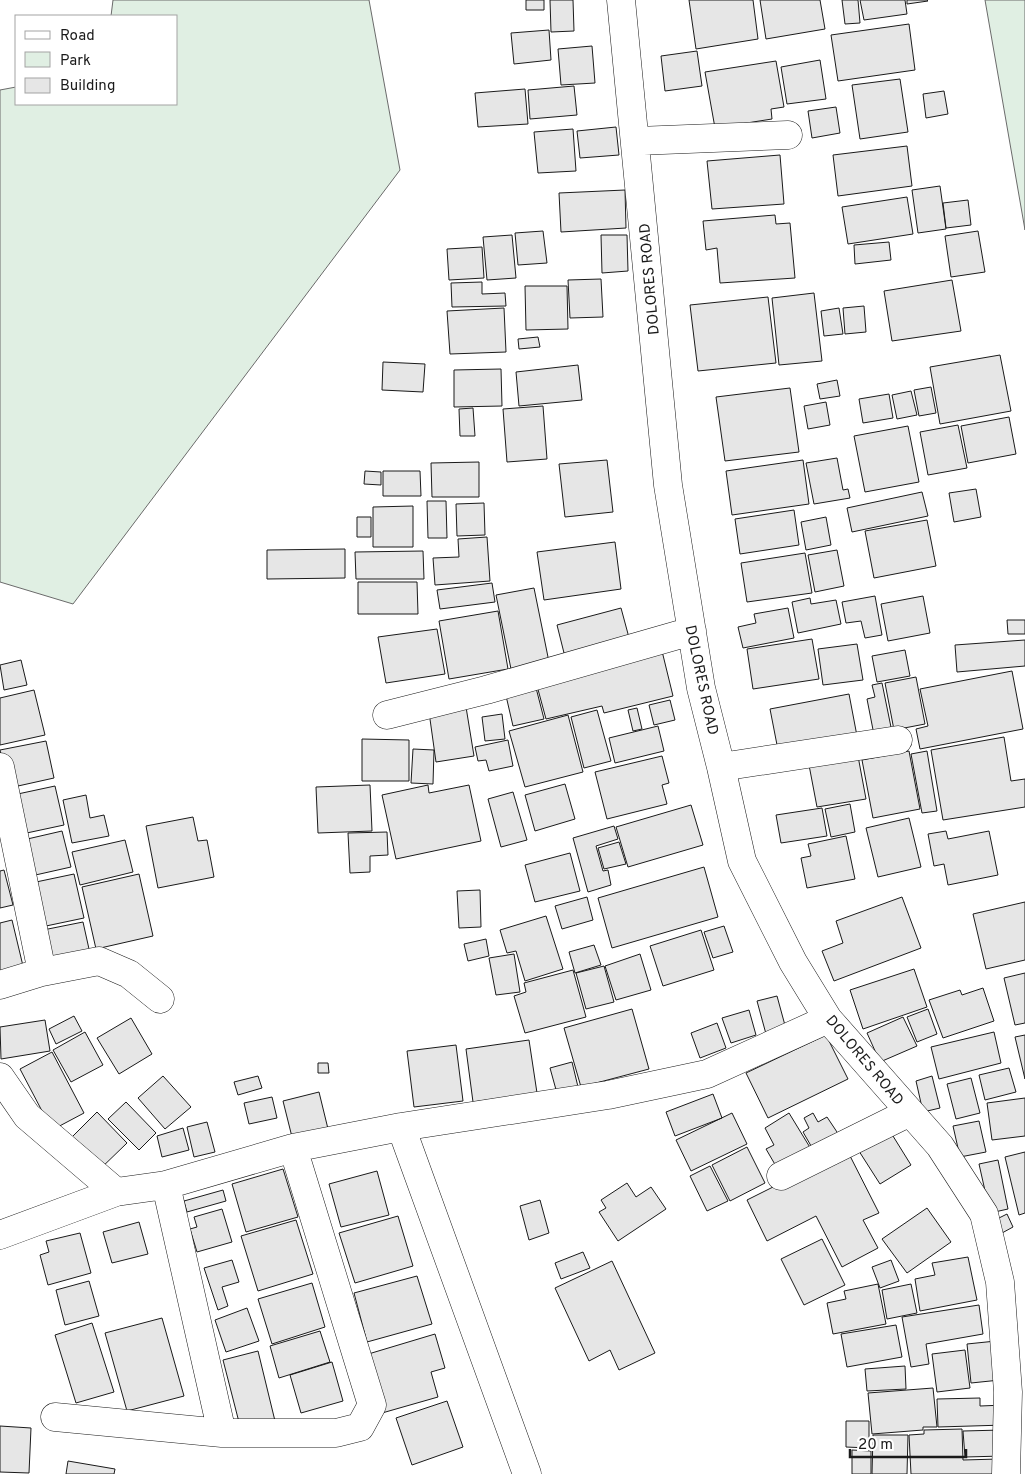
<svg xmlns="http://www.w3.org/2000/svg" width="1025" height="1474" viewBox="0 0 1025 1474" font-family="Overpass,sans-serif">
	<rect width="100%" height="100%" fill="#fff"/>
	<path fill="#e0efe3" stroke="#6a6a6a" d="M113,0H369L400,170L73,604L0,582V90L16,87V104H176V16H111Z
		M985,0H1025V230Z"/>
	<path fill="#e6e6e6" stroke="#1a1a1a" d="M526,0H544V10H526Z
		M550,0H573L574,31L551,32Z
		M689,0H753L758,39L696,49Z
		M760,0H820L825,29L766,39Z
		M842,0H858L860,23L845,24Z
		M860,0H905L907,14L864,20Z
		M907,0H927L928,1L907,4Z
		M909,24L915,70L838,81L831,35Z
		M549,30L551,60L514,64L511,33Z
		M592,46L595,83L561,85L558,49Z
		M697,51L702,86L665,91L661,56Z
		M820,60L826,99L787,104L781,67Z
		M776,61L784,107L771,109L772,119L715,128L705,72Z
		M900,79L908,132L860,139L852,85Z
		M574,86L577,115L530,119L528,90Z
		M525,89L528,124L478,127L475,93Z
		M944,91L948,114L926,118L923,94Z
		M836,107L840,133L812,138L808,111Z
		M616,127L619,155L580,158L577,131Z
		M573,129L576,171L538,173L534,132Z
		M907,146L912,186L838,196L833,155Z
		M780,155L784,204L712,209L707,161Z
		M940,186L946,229L918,233L912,190Z
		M625,190L626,228L561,232L559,193Z
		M907,197L913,234L848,244L842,207Z
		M968,200L971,225L946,228L943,203Z
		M775,215L776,224L790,223L795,278L720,283L717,248L706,250L703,221Z
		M543,231L547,263L518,265L515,233Z
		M978,231L985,272L951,277L945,236Z
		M512,235L516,278L487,280L483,237Z
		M601,235H627L628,271L602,273Z
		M889,242L891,260L855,264L854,245Z
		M482,247L484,278L449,280L447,249Z
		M601,279L603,317L570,318L568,280Z
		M952,280L961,331L892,341L884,291Z
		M482,282V294L505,293L506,306L452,307L451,283Z
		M525,286H567L568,329L526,330Z
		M814,293L822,361L779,365L772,298Z
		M768,297L776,363L698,371L690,305Z
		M864,306L866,332L845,334L843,308Z
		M504,308L506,352L450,354L447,311Z
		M839,308L843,334L824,336L821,311Z
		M538,337L540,347L519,349L518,339Z
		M1000,355L1011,411L940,424L930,367Z
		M383,362L425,364L423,392L382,390Z
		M578,365L582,400L519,406L516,372Z
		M501,369L502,406L454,407V370Z
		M837,380L840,396L820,399L817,384Z
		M931,387L936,413L919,416L914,390Z
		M790,388L799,452L725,461L716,397Z
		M911,391L917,415L897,419L892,395Z
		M889,394L893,418L863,423L859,399Z
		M826,402L830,425L808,429L804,406Z
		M543,406L547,459L507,462L503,409Z
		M473,408L475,436H460L459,409Z
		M1009,417L1016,454L968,463L961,426Z
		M958,425L967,468L928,475L920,432Z
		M908,426L919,482L865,492L854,436Z
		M837,458L843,490L848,489L850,498L814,504L806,463Z
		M607,460L613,512L565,517L559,464Z
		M803,460L809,504L732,515L726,471Z
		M479,462V497H432L431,463Z
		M365,471L381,472V485L364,484Z
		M383,471H420L421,496H383Z
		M976,489L981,517L954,522L949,493Z
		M922,492L928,516L852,532L847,508Z
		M427,501H446L447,538H428Z
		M484,503L485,535L457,536L456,504Z
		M413,506V547H373V507Z
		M794,510L799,545L740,554L735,519Z
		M357,517H371V537H357Z
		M826,517L831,545L806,550L801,522Z
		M927,520L936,566L874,578L865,531Z
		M487,537L490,581L435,585L433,558L459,557L458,539Z
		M615,542L621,589L544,600L537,552Z
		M345,549V578L267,579V550Z
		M837,550L844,586L815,592L808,555Z
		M423,551L424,579H356L355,552Z
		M805,553L812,593L747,602L741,563Z
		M358,582H417L418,614H358Z
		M492,583L495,602L440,609L437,590Z
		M534,588L549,662L511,669L496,595Z
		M875,596L882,635L865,638L861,621L846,623L842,602Z
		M923,596L930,633L888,641L881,604Z
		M810,598L811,604L836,600L841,624L798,633L792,602Z
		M621,608L631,645L566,661L557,625Z
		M788,608L794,638L743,648L738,627L756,623L754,614Z
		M498,611L508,669L449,679L439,621Z
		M1007,620H1025V634H1008Z
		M437,629L445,674L386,683L378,637Z
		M812,639L819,679L753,689L747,649Z
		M1025,640V666L957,672L955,645Z
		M857,644L863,680L823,685L818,649Z
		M905,650L910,676L877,682L872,656Z
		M662,651L673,696L604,713L602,706L546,719L536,682Z
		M21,660L27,685L4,690L0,665Z
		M1012,671L1023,729L920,749L916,729L928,726L920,689Z
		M916,677L925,724L894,730L885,683Z
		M534,680L544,719L513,726L504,687Z
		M882,683L893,737L875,740L867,699L875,697L872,685Z
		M34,690L45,735L0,745V698Z
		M849,694L857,736L778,750L770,709Z
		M670,700L675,720L654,725L649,705Z
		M466,707L474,756L436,762L429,712Z
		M637,708L642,729L633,731L628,710Z
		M597,710L611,761L584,768L571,717Z
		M502,714L505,739L485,741L482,717Z
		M568,715L583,772L525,787L509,731Z
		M658,726L664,751L615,763L609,738Z
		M1004,737L1011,781L1025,779V807L943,820L931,750Z
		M362,739L409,740V781H362Z
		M508,740L513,766L489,771L486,760L478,761L475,747Z
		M46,741L54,778L9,788L0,750Z
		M413,749L434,750L433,784L411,783Z
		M909,751L920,809L873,818L862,760Z
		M927,751L937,811L922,813L911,754Z
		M662,756L669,783L662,785L667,804L607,819L595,772Z
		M858,756L866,799L817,807L809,765Z
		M565,784L575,819L535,831L525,795Z
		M370,785L372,831L318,833L316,787Z
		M428,785L429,793L469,785L481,841L396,859L382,795Z
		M55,786L64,825L22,834L13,795Z
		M513,792L527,840L501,847L488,799Z
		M86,795L90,818L104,815L109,836L72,843L63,800Z
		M850,804L855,832L831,837L825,809Z
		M691,805L703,845L628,867L616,827Z
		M822,808L827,836L781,843L776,815Z
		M193,817L198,841L207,840L214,877L158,888L146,826Z
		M909,818L921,867L878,877L866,828Z
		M614,826L618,839L596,846L603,871L608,870L611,885L588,892L573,838Z
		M62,831L71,867L31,876L23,840Z
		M946,831L948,839L989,831L998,875L948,885L944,864L934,866L928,834Z
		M387,832L388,855L370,856V872L350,873L348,833Z
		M846,836L855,879L807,888L801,858L811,856L808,844Z
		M125,840L133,872L80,885L72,852Z
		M619,842L626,864L604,869L598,848Z
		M570,853L580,891L535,902L525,865Z
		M704,867L718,917L612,948L598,898Z
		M4,870L13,905L0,908V871Z
		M74,874L84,918L46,926L36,882Z
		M139,874L153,936L96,949L82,887Z
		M480,890L481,927L459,928L457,891Z
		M587,897L593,920L562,929L555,906Z
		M902,897L921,948L834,981L822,951L843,943L836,921Z
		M1025,902V960L986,969L973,914Z
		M546,916L563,969L525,981L516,951L507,953L500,930Z
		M12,920L23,966L0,971V923Z
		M83,922L91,958L51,967L43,930Z
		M724,926L733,952L713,958L704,932Z
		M701,930L714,970L663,986L650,946Z
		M486,939L489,956L468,961L464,944Z
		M594,945L601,965L575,973L569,952Z
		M514,954L520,992L496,995L489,958Z
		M640,954L651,990L616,1000L605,966Z
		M604,966L614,1002L586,1009L576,973Z
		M914,969L927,1007L863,1029L850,990Z
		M573,970L586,1017L525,1033L514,996L526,992L524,983Z
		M1025,973V1023L1015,1025L1004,978Z
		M983,988L994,1021L943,1038L929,1000L960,990L962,995Z
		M777,996L786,1029L766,1034L757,1001Z
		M632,1009L649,1069L581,1087L564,1028Z
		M928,1009L937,1034L917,1042L907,1017Z
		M749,1010L756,1035L731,1043L722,1018Z
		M74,1016L82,1031L56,1044L49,1029Z
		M903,1017L917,1046L880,1062L867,1033Z
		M131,1018L152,1054L119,1074L97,1038Z
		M45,1020L50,1051L1,1059L0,1027Z
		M717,1023L726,1048L700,1058L691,1033Z
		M85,1032L103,1065L71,1082L53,1050Z
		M994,1032L1001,1063L939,1079L931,1047Z
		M826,1035L848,1079L768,1118L746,1073Z
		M1025,1035V1079L1015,1037Z
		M529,1040L537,1093L473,1102L466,1049Z
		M456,1045L463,1101L414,1107L407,1051Z
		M52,1052L84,1113L52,1130L20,1069Z
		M572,1062L579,1091L558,1097L550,1068Z
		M318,1063H328L329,1073H318Z
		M1009,1068L1016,1092L985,1100L979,1075Z
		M163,1076L191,1107L165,1129L138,1098Z
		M258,1076L262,1088L238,1095L234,1082Z
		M932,1076L940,1108L923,1112L916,1081Z
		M971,1078L980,1113L956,1119L947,1084Z
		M319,1092L329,1133L293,1141L283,1101Z
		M713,1094L722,1118L675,1136L666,1112Z
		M272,1097L277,1118L249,1124L244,1103Z
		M1025,1098V1136L992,1140L987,1103Z
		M126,1102L156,1133L139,1150L108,1119Z
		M97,1112L127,1143L97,1172L68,1141Z
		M732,1113L747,1144L691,1171L676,1140Z
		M789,1113L814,1154L780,1173L766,1149L774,1145L765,1128Z
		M813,1113L818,1122L827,1117L839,1135L814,1151L803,1132L809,1128L804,1118Z
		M979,1121L986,1152L960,1157L953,1126Z
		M207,1122L215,1152L194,1157L187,1127Z
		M183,1128L189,1150L162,1157L157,1136Z
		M888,1128L911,1165L880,1184L857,1148Z
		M747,1147L765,1183L730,1201L712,1165Z
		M847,1150L879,1213L863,1220L878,1248L842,1267L816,1216L767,1241L747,1200Z
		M1025,1152V1213L1019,1215L1005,1157Z
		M998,1160L1008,1209L990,1213L979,1164Z
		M710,1166L728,1201L707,1211L690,1176Z
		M283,1169L298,1217L246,1232L232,1184Z
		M377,1171L389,1215L341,1227L329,1184Z
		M627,1183L636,1197L651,1187L666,1209L618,1241L599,1212L606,1208L601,1200Z
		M223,1190L226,1201L187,1212L184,1201Z
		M540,1200L549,1233L529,1240L520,1206Z
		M927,1208L951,1242L907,1273L882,1239Z
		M222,1209L232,1242L197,1252L190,1229L197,1227L194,1217Z
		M1007,1214L1013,1227L1002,1233L995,1220Z
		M398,1216L413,1266L355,1283L339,1233Z
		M296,1220L313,1274L258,1291L241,1236Z
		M139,1222L148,1254L112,1263L103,1232Z
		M80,1233L91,1273L48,1285L40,1255L49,1252L46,1241Z
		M822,1239L845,1285L804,1305L781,1259Z
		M583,1252L590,1268L561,1279L555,1263Z
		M968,1257L977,1300L920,1311L915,1279L935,1275L932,1263Z
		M232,1260L239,1282L222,1287L228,1306L218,1310L204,1268Z
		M891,1260L899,1281L880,1288L872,1267Z
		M612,1261L655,1353L619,1370L610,1350L589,1361L555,1288Z
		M417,1276L432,1324L367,1342L354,1293Z
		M89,1281L99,1316L65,1325L56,1290Z
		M312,1283L325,1327L272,1344L258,1299Z
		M878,1284L886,1324L833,1334L827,1303L846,1299L844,1291Z
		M911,1284L917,1313L887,1319L882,1290Z
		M979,1305L983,1334L926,1344L929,1364L911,1367L902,1317Z
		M247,1308L259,1341L226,1352L215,1320Z
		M162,1318L184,1396L127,1411L105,1333Z
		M92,1323L114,1392L76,1403L55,1335Z
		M896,1325L902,1357L847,1367L841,1334Z
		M320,1331L330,1362L279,1378L270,1346Z
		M435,1334L445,1368L431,1372L438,1397L382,1413L365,1355Z
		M996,1341L1000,1380L971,1383L967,1344Z
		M965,1350L970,1388L937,1392L932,1354Z
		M258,1351L275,1421L241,1430L223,1360Z
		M332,1362L343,1401L301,1413L290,1375Z
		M905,1366L906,1389L867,1391L865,1369Z
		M933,1388L937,1427H923V1430L872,1434L868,1393Z
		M980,1398V1406L1005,1405V1425L938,1427L937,1399Z
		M447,1401L463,1447L412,1465L396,1418Z
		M846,1421H869V1448L846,1447Z
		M0,1426L31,1428L29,1473L0,1472Z
		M962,1429L963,1460L999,1459V1474H911L909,1435L924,1434V1430Z
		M1002,1430L1003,1456L965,1457L963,1431Z
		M873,1435H908L907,1474H872Z
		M852,1450L871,1451V1474H852Z
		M68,1461L115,1469L114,1474H66Z"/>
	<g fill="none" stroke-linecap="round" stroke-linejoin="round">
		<defs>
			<path id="minor" d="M621,0L668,485L701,688L721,767L742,861L793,962L828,1019L940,1146L984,1214L1000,1282L1008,1392L1006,1474
				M637,141L788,135
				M387,715L486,690L692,631
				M0,767L42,972
				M721,767L898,740
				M0,985L42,972L99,961L129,974L160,999
				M0,1077L27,1116L116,1192
				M401,1127L527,1474
				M781,1176L910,1112
				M166,1185L222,1433
				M0,1235L116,1192L166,1185L293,1148L401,1127L608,1095L707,1074L828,1019
				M55,1417L222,1433H336L360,1427L372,1405L293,1148"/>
		</defs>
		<use href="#minor" stroke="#1a1a1a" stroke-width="29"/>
		<use href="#minor" stroke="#fff" stroke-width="28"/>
	</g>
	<g text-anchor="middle" stroke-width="4" stroke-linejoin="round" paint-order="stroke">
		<g font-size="15" fill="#1a1a1a" stroke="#fff">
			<text transform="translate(649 279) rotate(-95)" y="5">DOLORES ROAD</text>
			<text transform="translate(702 680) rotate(78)" y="5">DOLORES ROAD</text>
			<text transform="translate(865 1060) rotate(50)" y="5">DOLORES ROAD</text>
		</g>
	</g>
	<rect x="15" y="15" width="162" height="90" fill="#ffffff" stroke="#a3a3a3"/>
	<rect x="25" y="31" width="25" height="8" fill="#ffffff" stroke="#a3a3a3"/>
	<text x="60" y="40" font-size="15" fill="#1a1a1a">Road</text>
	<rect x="25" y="52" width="25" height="15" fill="#e0efe3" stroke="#a3a3a3"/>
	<text x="60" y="65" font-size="15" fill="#1a1a1a">Park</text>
	<rect x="25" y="78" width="25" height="15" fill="#e6e6e6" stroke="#a3a3a3"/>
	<text x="60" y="90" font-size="15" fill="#1a1a1a">Building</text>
	<path d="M850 1449v8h116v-8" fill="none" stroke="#1a1a1a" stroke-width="2.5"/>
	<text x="858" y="1449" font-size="15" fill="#1a1a1a" stroke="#ffffff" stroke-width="4" paint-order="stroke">20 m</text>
</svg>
